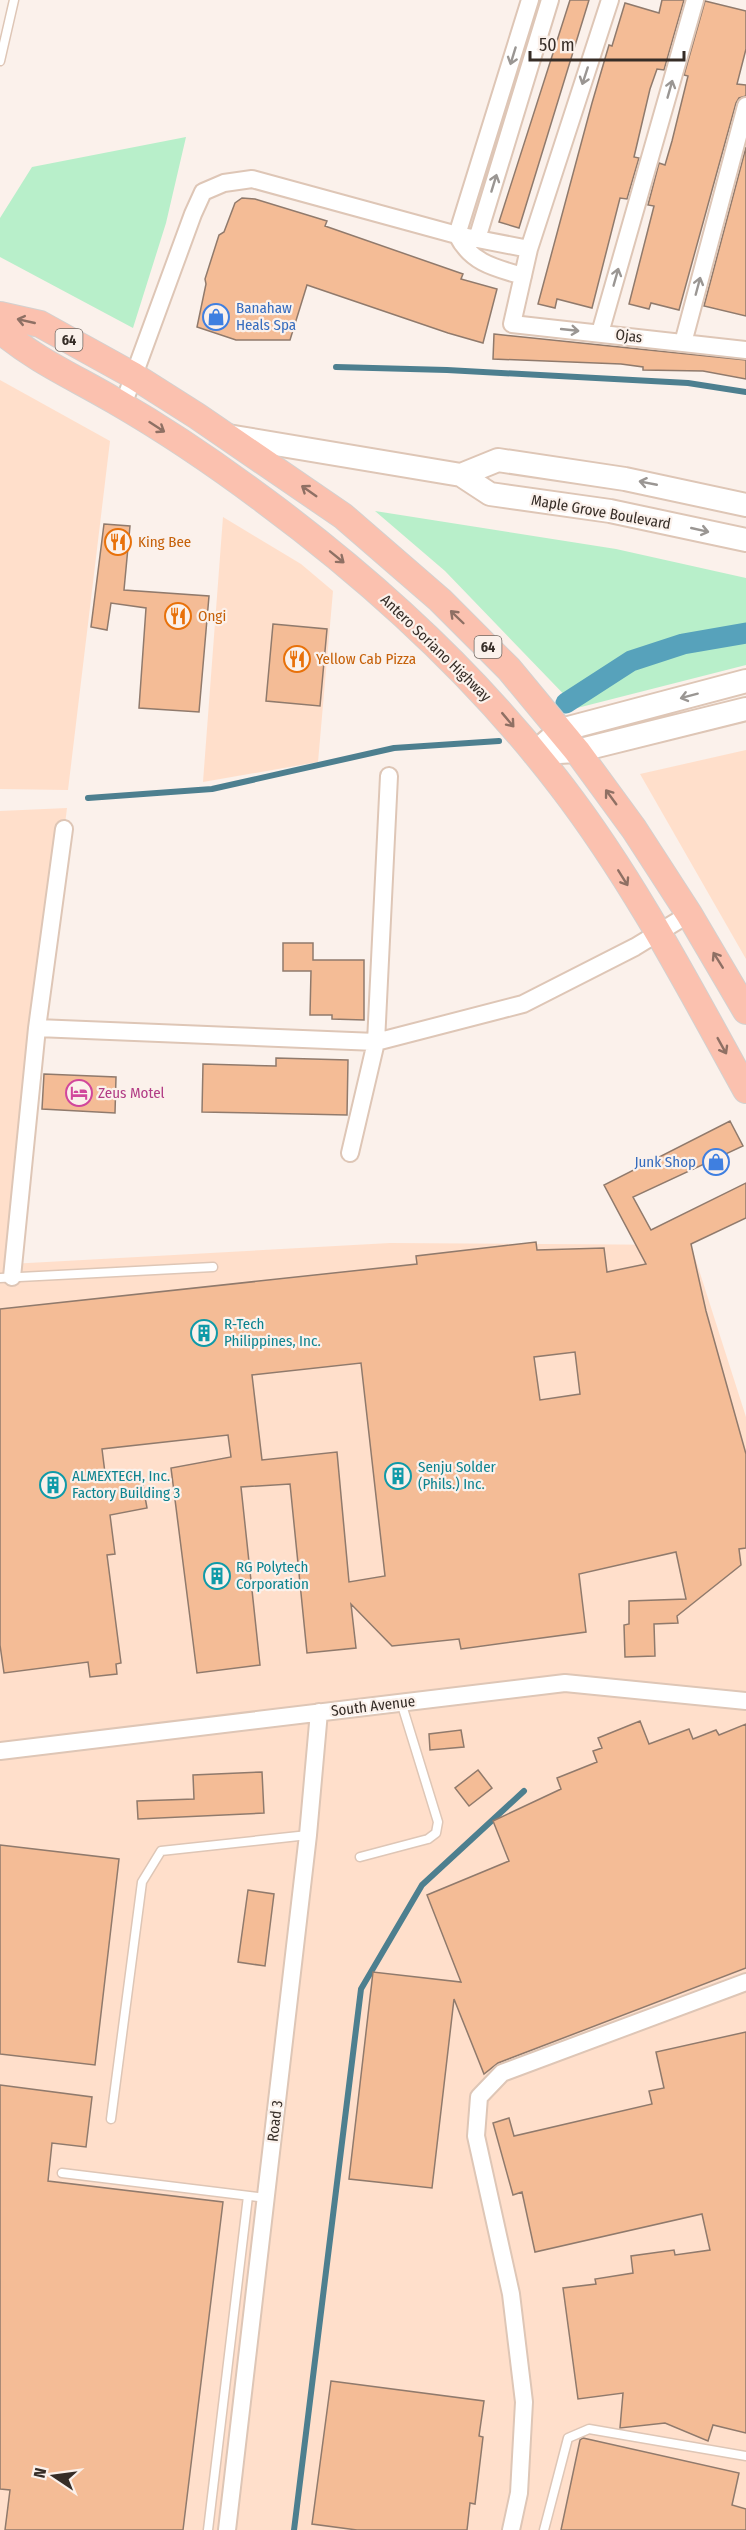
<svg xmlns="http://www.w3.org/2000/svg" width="746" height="2530" viewBox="0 0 746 2530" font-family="'Fira Sans Condensed',sans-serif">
	<rect width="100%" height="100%" fill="#fbf1eb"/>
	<path fill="#ffdfcb" d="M0,380L110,441L68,790L0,789Z
		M223,517L301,564L333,591L318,762L203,782Z
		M746,750V959L640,774Z
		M67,808L10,1264L390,1243L691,1245L746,1417V2530H0V811Z"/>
	<path fill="#b8efca" d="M186,137L166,223L133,328L0,257V218L32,167Z
		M375,511L616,549L746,578V665L577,708L445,571Z"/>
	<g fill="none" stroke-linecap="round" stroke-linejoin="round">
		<path stroke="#4d7f8f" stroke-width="6" d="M336,367L447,370L688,383L746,392
			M88,798L212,789L394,748L499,741
			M294,2530L361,1989L422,1885L524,1791"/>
		<path stroke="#57a2bb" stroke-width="21" d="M566,703L631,661L683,644L746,633"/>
	</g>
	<path fill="#f4bc96" stroke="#907a6c" stroke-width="1.5" fill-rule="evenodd" d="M570,0H589L519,228L499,222Z
		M662,0H684L664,70L657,69L650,89L634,157L639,158L627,199L620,198L592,308L557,299L555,308L538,304L592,103L609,45L612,46L625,3L659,13Z
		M705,1L746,11V49L737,84L746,85V96L739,98L736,103L679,310L651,303L649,309L629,304L653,210L654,206L648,205L659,163L665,165L672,141L688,76L684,75Z
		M746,147V316L704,306Z
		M242,198L255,199L327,221L325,226L463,274L461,279L497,289L483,343L448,333L307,285L290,340H236L197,327L206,284L205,279L219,235L224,232L235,203Z
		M494,334L746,360V379L703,371L643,370V367L621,364L493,359Z
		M104,524L130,526L124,590L209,596L199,712L139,708L146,608L111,603L107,630L91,627Z
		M273,624L327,629L320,706L266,701Z
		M283,943H313V960H364V1020L332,1019V1015H310L311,971H283Z
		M276,1058L348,1060L347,1115L202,1112L203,1064L276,1066Z
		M44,1074L116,1077L115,1113L42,1109Z
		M730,1121L743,1146L633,1197L651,1230L746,1183V1218L691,1244L706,1311L746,1454V1548L739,1549L741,1565L677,1616L678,1623L654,1624L655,1656L625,1657L624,1625L629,1624V1601L686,1599L676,1552L579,1574L586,1632L461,1649L459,1639L392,1646L351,1604L356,1648L307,1653L290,1484L241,1487L260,1665L197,1673L171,1468L231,1457L228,1435L102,1449L106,1481L141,1474L147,1508L110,1515L115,1554L107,1555L121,1663L116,1664L117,1674L90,1677L88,1662L4,1673L0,1645V1309L417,1264L416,1256L536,1242L537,1250L604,1248L607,1272L646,1264L604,1185ZM575,1352L580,1394L540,1400L534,1357ZM361,1363L385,1576L349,1582L337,1452L262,1460L252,1375Z
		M640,1721L649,1744L689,1729L693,1739L716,1730L719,1735L746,1724V1968L498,2063L484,2074L454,1999L432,2188L349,2179L373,1972L461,1982L427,1895L509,1861L493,1821L561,1789L557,1778L597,1762L593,1751L602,1748L598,1738Z
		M461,1730L464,1747L430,1750L429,1734Z
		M478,1770L492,1788L469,1806L455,1788Z
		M262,1772L264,1813L138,1819L137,1801L194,1799L193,1775Z
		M0,1845L119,1859L95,2065L0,2054Z
		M248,1890L274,1894L265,1966L238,1962Z
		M746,2032V2433L713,2425L708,2441L665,2423L620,2428L623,2393L578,2399L563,2288L596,2284L595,2279L633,2273L631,2256L674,2250L675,2255L710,2250L702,2214L535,2252L522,2192L513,2195L493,2123L509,2118L514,2136L652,2104L649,2091L664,2088L656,2052Z
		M0,2085L92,2097L86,2147L52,2143L48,2181L223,2202L183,2530H5L10,2490L0,2489Z
		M331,2381L484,2401L479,2436L483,2437L475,2504L470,2503L467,2530H357L312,2524Z
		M583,2438L739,2473L732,2505L746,2509V2530H561L580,2440Z"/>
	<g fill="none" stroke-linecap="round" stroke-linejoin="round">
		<defs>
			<path id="lane" d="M0,61L14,0
				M0,1278L213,1267
				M360,1857L428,1839L436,1833L438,1822L401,1702
				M111,2119L142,1882L161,1851L308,1835
				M62,2173L266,2198
				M208,2530L248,2196
				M544,2530L568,2438L589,2429L746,2456"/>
			<path id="street" d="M610,0L529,249L512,324L746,350
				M477,239L550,0
				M523,276C495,268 471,263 457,235L530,0
				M600,333L695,0
				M683,343L746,106
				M123,405L193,214L203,192L224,183L252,179L457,235L529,249
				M37,1028L376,1042L523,1004L635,947L689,914
				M350,1153L376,1042L389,776
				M12,1277L37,1028L64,829
				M0,1751L565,1683L746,1701
				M227,2530L308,1835L319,1712
				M511,2530L519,2493L524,2402L511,2294L476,2136L479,2097L502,2073L746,1982"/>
			<path id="secondary" d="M228,436L461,475L490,494L610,511L746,540
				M461,475L498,460L625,479L746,505
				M559,752L577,751L746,709
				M534,753L561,730L746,681"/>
			<path id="primary" d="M0,315L40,324L134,376L197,416L343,516L440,600L509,669L577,751L634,829L689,914L746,1011
				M0,330C35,360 76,378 115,401C167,431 217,465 265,501C377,584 478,677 562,787C634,881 689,987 746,1090"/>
		</defs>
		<use href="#lane" stroke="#dec6b6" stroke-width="11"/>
		<use href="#street" stroke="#dec6b6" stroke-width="20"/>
		<use href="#secondary" stroke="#dec6b6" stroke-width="26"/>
		<use href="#primary" stroke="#d3d1cf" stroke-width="28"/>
		<use href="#lane" stroke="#fff" stroke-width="8"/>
		<use href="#street" stroke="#fff" stroke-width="16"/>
		<use href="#secondary" stroke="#fff" stroke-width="22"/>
		<use href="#primary" stroke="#fbc1af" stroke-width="26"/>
	</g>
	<defs><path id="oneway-shaft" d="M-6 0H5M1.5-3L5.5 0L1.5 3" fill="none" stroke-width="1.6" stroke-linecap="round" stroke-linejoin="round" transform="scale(1.5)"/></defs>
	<g stroke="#9a9693">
		<use href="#oneway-shaft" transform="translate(513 56) rotate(107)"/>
		<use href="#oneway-shaft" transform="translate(585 76) rotate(108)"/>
		<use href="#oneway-shaft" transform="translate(670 89) rotate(-74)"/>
		<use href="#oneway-shaft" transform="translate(494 183) rotate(-73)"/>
		<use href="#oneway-shaft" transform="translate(616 277) rotate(-74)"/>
		<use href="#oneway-shaft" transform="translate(698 286) rotate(-75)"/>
		<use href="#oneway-shaft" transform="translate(570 330) rotate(6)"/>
		<use href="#oneway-shaft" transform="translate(648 483) rotate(-169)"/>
		<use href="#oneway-shaft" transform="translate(700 530) rotate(13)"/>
		<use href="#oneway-shaft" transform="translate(689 696) rotate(165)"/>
	</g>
	<g stroke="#8f7064">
		<use href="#oneway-shaft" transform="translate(26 321) rotate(-167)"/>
		<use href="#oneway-shaft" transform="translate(157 427) rotate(33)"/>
		<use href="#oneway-shaft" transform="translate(309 491) rotate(-145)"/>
		<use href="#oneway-shaft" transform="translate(337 557) rotate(39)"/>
		<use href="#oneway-shaft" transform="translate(457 617) rotate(-136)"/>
		<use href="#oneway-shaft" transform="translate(508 720) rotate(50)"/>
		<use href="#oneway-shaft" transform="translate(611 797) rotate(-126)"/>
		<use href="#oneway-shaft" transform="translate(623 878) rotate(58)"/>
		<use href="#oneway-shaft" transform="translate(718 960) rotate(-122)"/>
		<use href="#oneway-shaft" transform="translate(722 1046) rotate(61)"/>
	</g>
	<defs>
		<symbol id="shop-ring" viewBox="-11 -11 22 22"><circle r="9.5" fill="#fbf1eb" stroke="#3f7fe0" stroke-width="1.5"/><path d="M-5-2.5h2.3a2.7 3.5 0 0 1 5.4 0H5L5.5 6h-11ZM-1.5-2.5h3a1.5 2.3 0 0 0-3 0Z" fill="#3f7fe0"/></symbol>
		<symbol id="restaurant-ring" viewBox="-11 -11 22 22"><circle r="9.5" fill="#fbf1eb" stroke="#e8710a" stroke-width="1.5"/><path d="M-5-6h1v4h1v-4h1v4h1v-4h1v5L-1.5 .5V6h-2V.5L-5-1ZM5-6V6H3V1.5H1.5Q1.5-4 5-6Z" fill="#e8710a"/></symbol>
		<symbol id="hotel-ring" viewBox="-11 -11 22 22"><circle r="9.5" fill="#fbf1eb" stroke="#d1479c" stroke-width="1.5"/><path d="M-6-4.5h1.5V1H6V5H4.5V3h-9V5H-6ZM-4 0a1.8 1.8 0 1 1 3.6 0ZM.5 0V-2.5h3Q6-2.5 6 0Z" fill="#d1479c"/></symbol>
		<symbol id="building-ring" viewBox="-11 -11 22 22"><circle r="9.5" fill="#fbf1eb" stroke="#0f9aa8" stroke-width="1.5"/><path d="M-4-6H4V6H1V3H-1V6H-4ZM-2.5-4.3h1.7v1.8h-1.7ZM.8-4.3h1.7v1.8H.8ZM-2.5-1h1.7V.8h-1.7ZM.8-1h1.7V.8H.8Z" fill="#0f9aa8"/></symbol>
	</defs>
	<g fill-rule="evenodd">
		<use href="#shop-ring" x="201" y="302" width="30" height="30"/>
		<use href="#restaurant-ring" x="103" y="527" width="30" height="30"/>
		<use href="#restaurant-ring" x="163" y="601" width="30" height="30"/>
		<use href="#restaurant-ring" x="282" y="644" width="30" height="30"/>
		<use href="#hotel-ring" x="64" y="1078" width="30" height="30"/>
		<use href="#shop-ring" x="701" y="1147" width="30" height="30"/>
		<use href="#building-ring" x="189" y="1318" width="30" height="30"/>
		<use href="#building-ring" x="383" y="1461" width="30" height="30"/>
		<use href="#building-ring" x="38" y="1470" width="30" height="30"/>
		<use href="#building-ring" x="202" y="1561" width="30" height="30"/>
	</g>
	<g text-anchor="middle" stroke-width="4.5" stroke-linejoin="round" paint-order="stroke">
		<g fill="#fbf1eb" stroke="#716862" stroke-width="1.5">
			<rect x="55.5" y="329" width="27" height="22" rx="4.5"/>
			<rect x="474.5" y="636" width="27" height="22" rx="4.5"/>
		</g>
		<g font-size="14" font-weight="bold" fill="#362d27">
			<text x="69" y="345">64</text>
			<text x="488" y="652">64</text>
		</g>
		<g font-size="15" fill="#366cbe" stroke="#fbf1eb" text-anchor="start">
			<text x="236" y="313">Banahaw<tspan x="236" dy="17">Heals Spa</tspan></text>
			<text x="696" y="1167" text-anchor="end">Junk Shop</text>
		</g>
		<g font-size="15" fill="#362d27" stroke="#fbf1eb">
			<text transform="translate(629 336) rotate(7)" y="5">Ojas</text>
			<text transform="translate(601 512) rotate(10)" y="5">Maple Grove Boulevard</text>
			<text transform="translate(436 648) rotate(44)" y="5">Antero Soriano Highway</text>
			<text transform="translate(373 1706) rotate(-7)" y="5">South Avenue</text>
			<text transform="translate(275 2121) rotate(-83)" y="5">Road 3</text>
		</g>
		<g font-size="15" fill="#c56008" stroke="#fbf1eb" text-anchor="start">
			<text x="138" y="547">King Bee</text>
			<text x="198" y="621">Ongi</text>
			<text x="316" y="664">Yellow Cab Pizza</text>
		</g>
		<g font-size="15" fill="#b23c85" stroke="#fbf1eb" text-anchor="start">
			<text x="98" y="1098">Zeus Motel</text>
		</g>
		<g font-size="15" fill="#0d838f" stroke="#fbf1eb" text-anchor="start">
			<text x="224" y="1329">R-Tech<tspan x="224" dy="17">Philippines, Inc.</tspan></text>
			<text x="418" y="1472">Senju Solder<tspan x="418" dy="17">(Phils.) Inc.</tspan></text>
			<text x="72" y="1481">ALMEXTECH, Inc.<tspan x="72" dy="17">Factory Building 3</tspan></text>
			<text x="236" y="1572">RG Polytech<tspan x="236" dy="17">Corporation</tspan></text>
		</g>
	</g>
	<g transform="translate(54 2476) rotate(283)" stroke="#fbf1eb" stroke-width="4.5" paint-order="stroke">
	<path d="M0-4.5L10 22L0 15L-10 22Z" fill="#362d27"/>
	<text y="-9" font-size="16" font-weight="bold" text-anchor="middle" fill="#362d27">N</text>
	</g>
	<path d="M530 51v9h154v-9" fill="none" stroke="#362d27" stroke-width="3"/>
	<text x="539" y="51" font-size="18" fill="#362d27" stroke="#fbf1eb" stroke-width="4.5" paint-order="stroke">50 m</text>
</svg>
